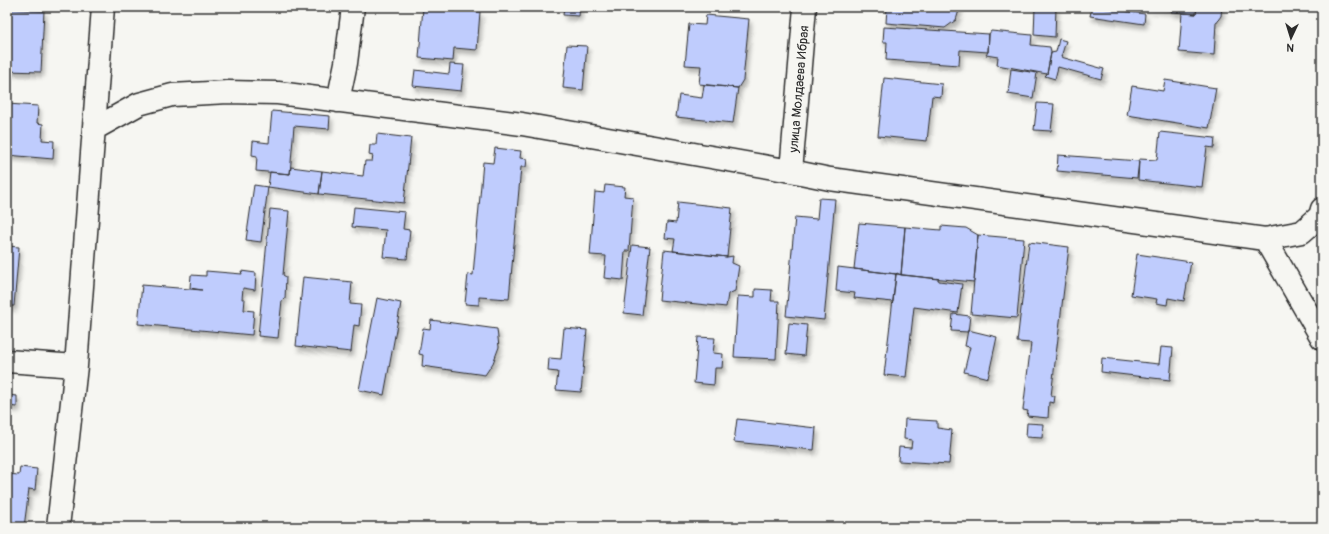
<svg xmlns="http://www.w3.org/2000/svg" width="1329" height="534" viewBox="0 0 1329 534" font-family="Pangolin,sans-serif">
	<defs>
		<filter id="shadow"><feDropShadow dx="2.5" dy="4.5" stdDeviation="2" flood-color="#0004"/></filter>
	</defs>
	<rect width="100%" height="100%" fill="#f6f6f2"/>
	<filter id="ink" filterUnits="userSpaceOnUse"><feTurbulence type="fractalNoise" baseFrequency=".025" numOctaves="2"/><feDisplacementMap in="SourceGraphic" scale="8" xChannelSelector="R" yChannelSelector="G"/><feConvolveMatrix kernelMatrix="1 2 1 2 8 2 1 2 1" color-interpolation-filters="sRGB"/></filter>
	<g filter="url(#ink)">
		<path fill="#bfccfd" stroke="#2b2b2b" filter="url(#shadow)" d="M423,7H455V10L480,12L477,50L454,48L453,61L419,58Z
			M564,7H580L579,16L563,15Z
			M887,7H960L956,20L945,28L886,23Z
			M1035,7H1056L1055,37L1034,35Z
			M1092,7L1145,14L1144,24L1090,16Z
			M1139,7H1197L1196,14L1171,12L1172,10Z
			M1197,7H1222L1221,16L1216,23L1214,55L1179,52L1182,13L1196,14Z
			M7,9L44,11L41,72L7,71Z
			M706,15L749,19L743,80L738,88L699,84L701,66L685,65L689,24L705,25Z
			M884,27L989,34L988,52L960,50L959,65L886,60L887,42H883Z
			M991,31L1032,35L1031,45L1050,47L1051,53L1047,74L997,65L998,57L986,55L988,52L989,34Z
			M1059,39L1066,41L1061,57L1104,69L1101,79L1058,67L1055,79L1045,76L1047,74L1051,53L1056,52Z
			M567,45L587,46L583,90L563,88Z
			M450,64L464,65L461,91L413,86L415,70L449,74Z
			M1011,69L1037,73L1033,98L1008,94Z
			M884,78L942,84L941,97L932,96L927,141L878,136Z
			M1165,80L1216,88L1209,128L1127,115L1132,86L1163,91Z
			M704,85L738,88L733,123L676,117L679,95L702,98Z
			M1037,103L1054,104L1051,131L1034,130Z
			M7,104L38,106L37,123L43,124L42,140L54,141L53,159L7,155Z
			M272,111L330,116L329,129L294,126L290,174L256,171L257,156L252,155L253,141L269,143Z
			M1160,132L1215,138L1214,148L1207,147L1202,187L1138,180L1139,159L1157,160Z
			M377,134L411,138L404,203L319,194L322,171L363,176L365,161H372L373,156L369,155L370,145H376Z
			M495,148L521,151L520,158L527,159L526,167H521L509,299L479,297V305L465,304L468,274L473,275L483,162L493,163Z
			M1058,155L1139,161L1137,178L1057,171Z
			M291,167L322,171L319,194L268,187L270,172L290,174Z
			M254,185L268,187L261,242L246,240Z
			M605,185L625,187L624,196L633,197L629,251H625L623,280L604,278L606,256L590,255L595,192L604,193Z
			M819,198L835,199L824,320L786,316L795,217L817,219Z
			M678,202L732,208L727,257L673,251L675,239L665,238L667,222L676,223Z
			M354,207L405,212L403,229L410,230L407,259L383,257L386,230L352,227Z
			M270,209L289,211L283,275L286,277L285,299L282,300L278,338L258,336Z
			M859,223L905,227L901,275L897,273L896,274L854,269Z
			M941,226L966,228L978,235L974,282L901,275L905,227L941,230Z
			M978,235L1024,239L1017,318L971,314Z
			M1029,242L1069,247L1051,396H1055L1054,403L1049,402L1048,418L1027,416L1028,411L1023,410L1031,343L1017,342Z
			M632,245L650,247L642,315L624,313Z
			M7,246L19,247L14,306H7Z
			M664,250L727,257L733,256L732,263L739,266L735,291L728,294L726,307L659,300Z
			M1137,254L1191,262L1184,301L1168,298L1167,305L1156,303L1157,299L1131,295Z
			M838,267L896,274L893,302L854,298L855,293L836,291Z
			M206,271L242,274L241,271L256,273L255,290L243,288L242,299H245L244,310L254,311L252,335L138,324L142,285L202,290L190,288L191,275L206,276Z
			M896,274L938,279L939,281L962,284L958,313L914,307L906,377L884,375Z
			M303,277L352,282L350,304L361,305L359,326L354,325L351,352L296,346Z
			M755,289L772,290L771,301H779L776,359L734,357L738,296L755,297Z
			M377,298L401,303L384,395L359,390Z
			M953,314L970,316L968,332L951,331Z
			M431,320L497,329L499,347L493,363L485,375L422,366L423,355L419,354L423,328L430,329Z
			M789,323L807,325L804,356L786,354Z
			M564,328L587,330L581,392L556,390L558,372L548,371L549,358L561,359Z
			M968,330L997,337L988,378L964,372L970,347L965,346Z
			M698,337L715,338L713,353L723,354L722,368H715L714,385L694,383Z
			M1161,347L1173,348L1170,380L1101,372L1102,358L1159,364Z
			M7,395L17,396V407L7,406Z
			M737,419L816,428L814,450L734,442Z
			M905,419L937,421V428L952,430L949,464L898,461L899,447L911,448L912,440L904,439Z
			M1027,423L1043,424L1042,438L1026,437Z
			M20,467L37,469L35,490L29,489L24,527H7V474L19,475Z"/>
		<g fill="none" stroke-linecap="round" stroke-linejoin="round">
			<defs>
				<path id="minor" d="M338,101L346,63L353,7
					M94,129L139,104L172,95L228,92L278,93L522,124L791,171L830,179L1265,239L1302,232L1320,216L1322,209
					M791,171L805,7
					M1265,239L1322,338
					M7,361L76,366
					M58,527L76,366L103,7"/>
			</defs>
			<use href="#minor" stroke="#2b2b2b" stroke-width="25"/>
			<use href="#minor" stroke="#f6f6f2" stroke-width="22"/>
		</g>
	</g>
	<g text-anchor="middle" stroke-width="3.5" stroke-linejoin="round" paint-order="stroke">
		<g font-size="13" fill="#2b2b2b" stroke="#f6f6f2">
			<text transform="translate(798 89) rotate(-85)" y="5">улица Молдаева Ибрая</text>
		</g>
	</g>
	<rect width="1329" height="534" fill="none" stroke="#f6f6f2" stroke-width="24"/>
	<rect x="12" y="12" width="1305" height="510" fill="none" stroke="#2b2b2b" stroke-width="1.5" filter="url(#ink)"/>
	<g transform="translate(1291 38) rotate(184)" stroke="#f6f6f2" stroke-width="3" paint-order="stroke">
	<path d="M0-3L7 15L0 10L-7 15Z" fill="#2b2b2b"/>
	<text y="-6" font-size="11" font-weight="bold" text-anchor="middle" fill="#2b2b2b">N</text>
	</g>
</svg>
